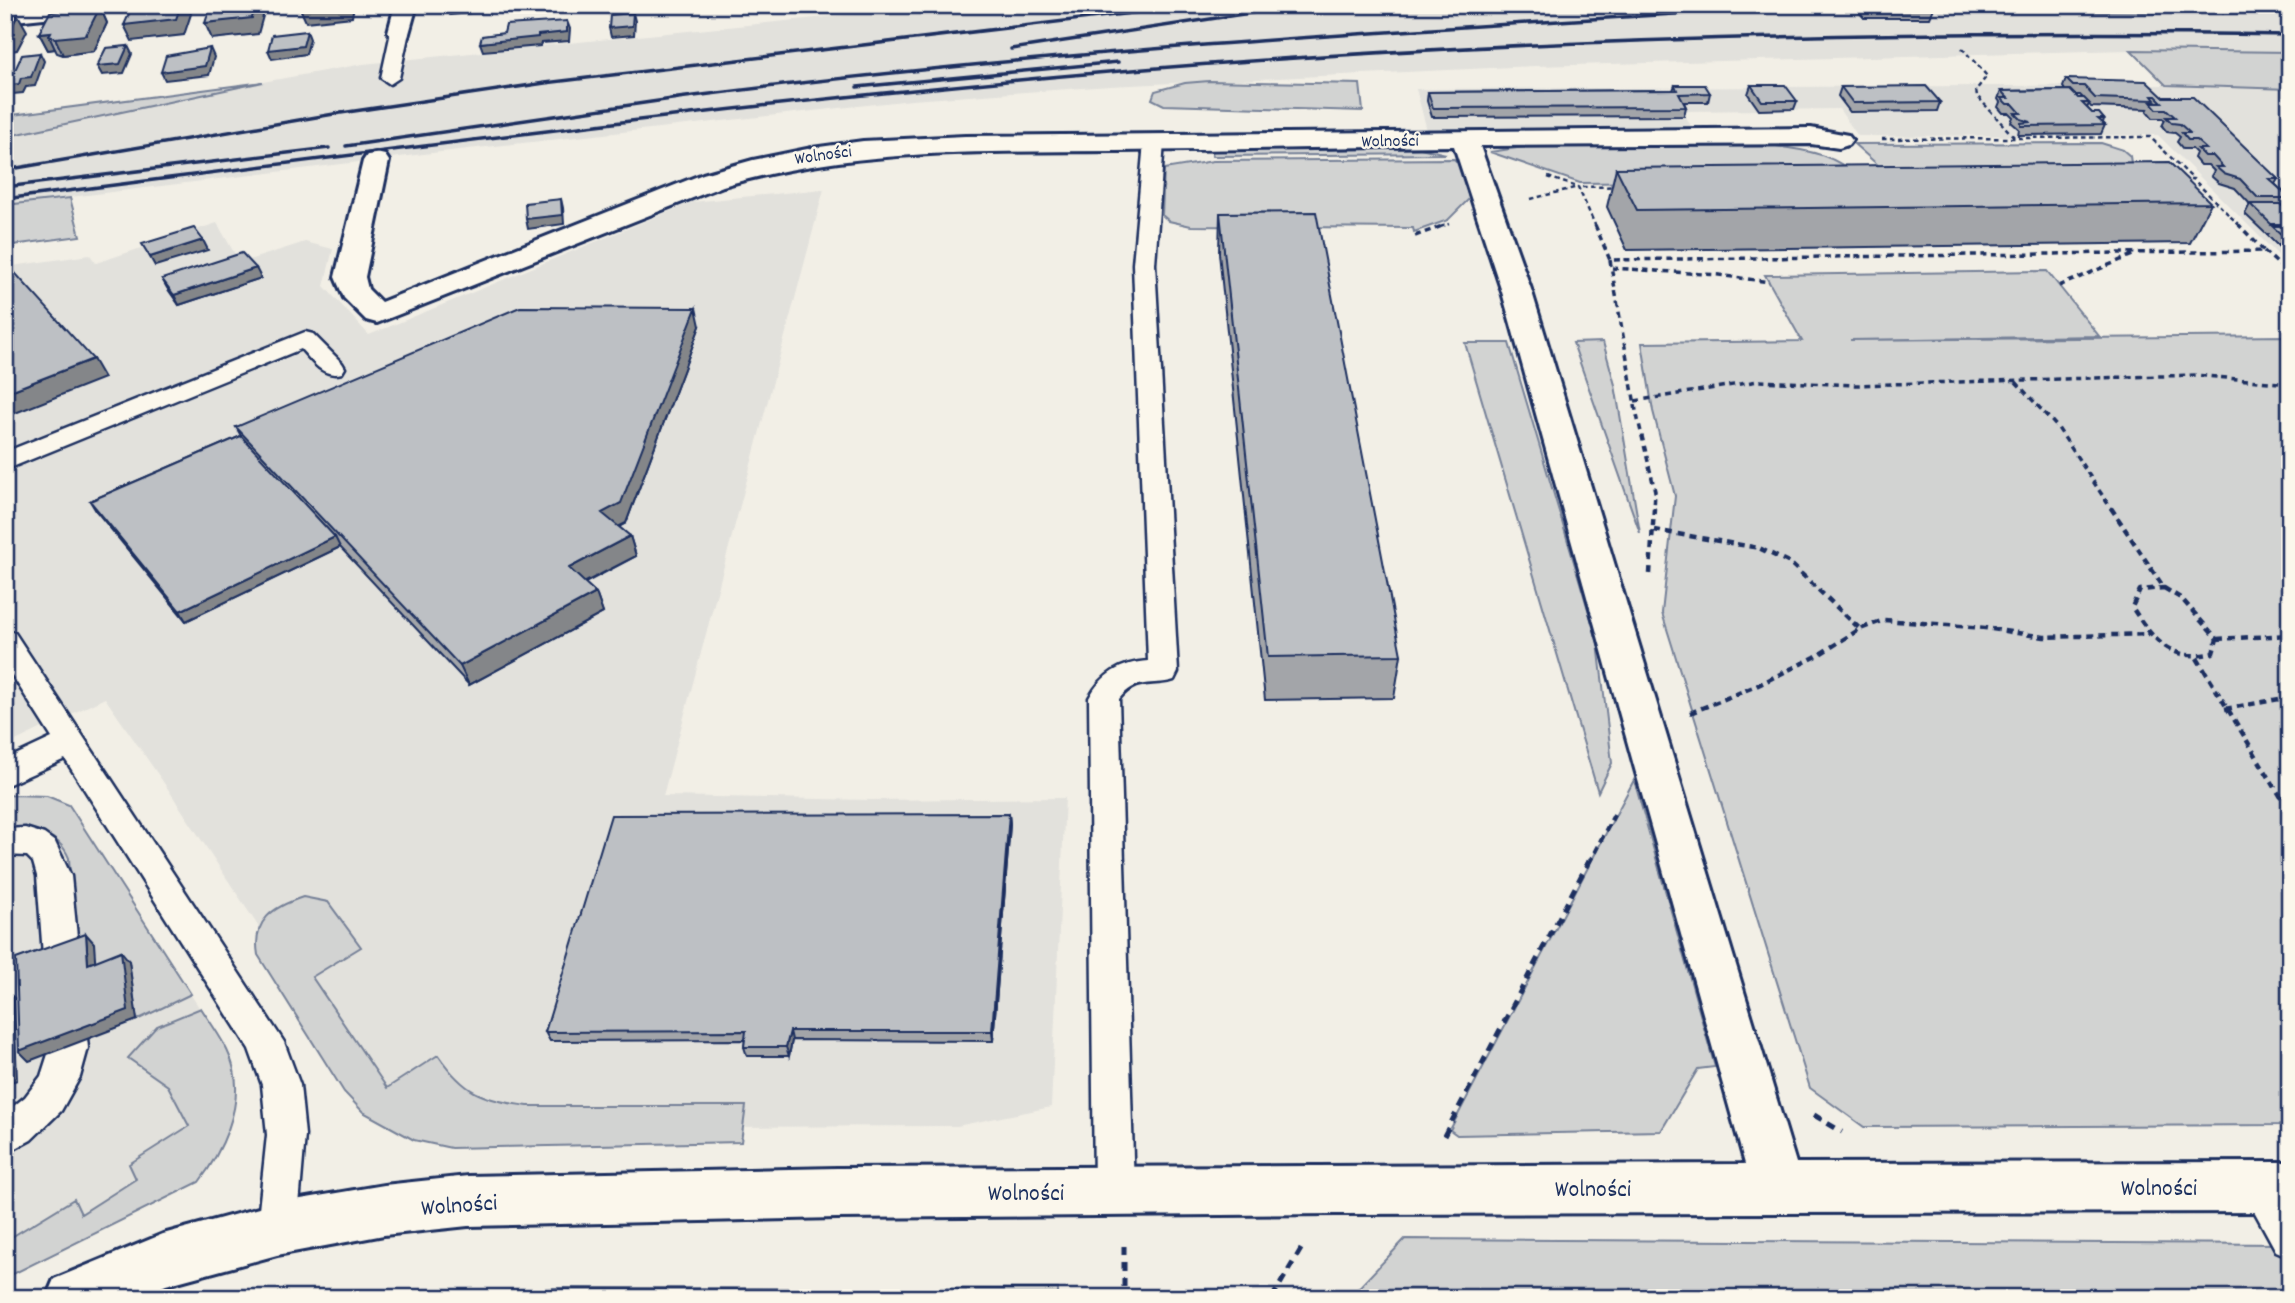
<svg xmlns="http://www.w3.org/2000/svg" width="2295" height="1303" viewBox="0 0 2295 1303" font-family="Dekko,sans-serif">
	<rect width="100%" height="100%" fill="#f2efe6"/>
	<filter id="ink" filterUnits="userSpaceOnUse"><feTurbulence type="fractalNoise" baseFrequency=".0143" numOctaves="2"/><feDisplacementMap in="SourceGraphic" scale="14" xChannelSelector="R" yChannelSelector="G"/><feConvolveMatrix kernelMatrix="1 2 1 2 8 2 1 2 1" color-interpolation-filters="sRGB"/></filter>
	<g filter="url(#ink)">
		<path fill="#e2e1dc" d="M944,5H2063L2076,12L2290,14V52L2130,50L1535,66L1110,86L912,100L432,153L5,205V136L263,82L363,64Z
			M2166,85L2290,89V267L2158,135L1858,136L1839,109L1683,111L1694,132L1428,134L1416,89Z
			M824,189L663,796L871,800L1065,798L1051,1107L957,1126L447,1128L360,1081L166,786L105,698L5,746V267L90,255L96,263L217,223L240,263L305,242L333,249L324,286L369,335L692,202Z
			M13,795L47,796L69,805L227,1051L237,1084L234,1106L225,1136L214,1162L199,1182L5,1278V796Z"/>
		<path fill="#d2d3d2" stroke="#768198" stroke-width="2" d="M2063,5H2290V14L2076,12Z
			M2131,50L2290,52V89L2166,85Z
			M1209,81L1360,84L1363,111L1164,105L1152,99L1155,91L1185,83Z
			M263,82L18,134L5,136V116Z
			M2101,143L2123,150L2130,156L2131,163L1879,166L1854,144Z
			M1774,146C1808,150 1837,155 1862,180L1580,183L1490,152L1524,147Z
			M1416,147L1446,154L1213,156L1211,149Z
			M1454,159L1461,166L1469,199L1448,220L1414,232L1413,228L1191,226L1169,221L1162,215L1164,169L1213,161Z
			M70,198L80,236L5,246V205Z
			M2047,271L2099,336L1850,340L2290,336V1125L1864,1127L1810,1088L1662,613L1675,496L1653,411L1642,343L1802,341L1765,275Z
			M1603,342L1615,385L1640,533L1573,343Z
			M1465,343H1509L1598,643L1612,763L1598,792Z
			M1634,780L1715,1067L1698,1069L1661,1131L1457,1135L1450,1130Z
			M13,795L47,796L69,805L191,994L137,1020L129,961L96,973L75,950L69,858C59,833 31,826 5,830V796Z
			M303,897L328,902L361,947L312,977L387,1088L438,1055C464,1093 482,1100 528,1106H746L741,1142L451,1148L414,1140L363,1112L344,1092L258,955C252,920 273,907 303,897Z
			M201,1008C213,1027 229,1047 234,1070C243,1108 221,1153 199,1182L5,1278V1241L74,1199L81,1214L136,1179L129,1164L189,1126L168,1086L128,1058L157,1026Z
			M1405,1239L2290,1244V1298H1349Z
			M559,1288L1058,1289V1298H392Z"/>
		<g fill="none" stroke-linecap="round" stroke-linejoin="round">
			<defs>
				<path id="lane" d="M400,27L409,32L399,78L390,84L381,78L391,32Z
					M1154,136L1161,138L1164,142L1155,264L1178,672L1174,680C1150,687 1137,677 1119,699L1134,1191L1128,1204L1114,1210L1100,1204L1094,1191L1089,698C1102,674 1120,663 1148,661L1133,264L1144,142L1147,138Z
					M305,332L313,334L342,363L345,368L342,373C323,378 313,362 301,349L5,470V452Z
					M5,630L15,633L284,1042L300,1085L305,1135L297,1229L291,1243L277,1249L263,1243L257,1229L267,1135L262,1085L249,1049L65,759L5,786V760L52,738L5,664Z
					M25,828L44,834L55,842L71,876L88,1048L80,1077L61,1111L31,1140L5,1154V1113L25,1097L41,1076L50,1048L37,876L33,862L27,856L5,855V829Z
					M2261,1168C2295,1183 2290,1223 2290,1257L2276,1251L2241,1187L2247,1174Z"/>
				<path id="street" d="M33,5H113L110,10L102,12L5,22V8Z
					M395,5H417L408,37H392L388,32Z
					M1811,128L1848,135L1852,140L1848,145L1839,148L1811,144L1480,146L1532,292L1796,1163L2290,1162V1212L1337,1214L837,1218L468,1226L384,1235L277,1255L166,1285L137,1298H46L54,1279L163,1234L277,1203L384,1185L468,1176L837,1168L1745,1164L1502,292L1454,146C1342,147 1229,150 1116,151C983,152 852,148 723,186L377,323L366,320L344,298L335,277L363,161L367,155L376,153L385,155L389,161L365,277L368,289L381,302L703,174L753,160L812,148L863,141L965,136Z"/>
			</defs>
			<use href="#lane" stroke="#1b2f5e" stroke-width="5"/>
			<use href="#street" stroke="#1b2f5e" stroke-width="6"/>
			<path stroke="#1b2f5e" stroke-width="2.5" stroke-dasharray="4.5 3.5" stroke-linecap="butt" d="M1962,48L1987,76L1976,90L1977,96L2015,138
				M1882,139L2150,137L2192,178
				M1548,177L1577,187
				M1531,199L1578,187
				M1440,227L1449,224
				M1596,227L1578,187L2193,179L2241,227"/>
			<path stroke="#1b2f5e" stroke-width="3.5" stroke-dasharray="6 4.5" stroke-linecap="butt" d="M1595,225L1610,260L2264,251L2239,225
				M1415,236L1445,225
				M2264,251L2290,275
				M1610,260L1636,411L1655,491L1654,510
				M1612,268L1719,275L1769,282
				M2059,286L2135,254
				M2016,382L2058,428L2112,510
				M1635,401L1758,381L1856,385L2196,375L2290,384"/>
			<path stroke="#1b2f5e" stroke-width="4.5" stroke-dasharray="7 5" stroke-linecap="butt" d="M2111,508L2164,588
				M1654,530L1759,548L1790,563L1860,629
				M1650,574L1654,508
				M2164,588L2182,599L2217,639L2213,653C2171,663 2153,640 2132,607L2140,590Z
				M2217,639L2290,635
				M2197,658L2290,812
				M2225,709L2290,697
				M1690,713L1756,686L1815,657L1860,629L1884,620L1985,628L2044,637L2149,634
				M1589,863L1615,813"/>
			<path stroke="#1b2f5e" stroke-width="5" stroke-dasharray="9 7" stroke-linecap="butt" d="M1814,1115L1842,1132
				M1444,1136L1589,861
				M1124,1246V1298
				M1272,1298L1304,1244"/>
			<use href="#lane" fill="#fbf7ec" fill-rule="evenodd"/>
			<use href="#street" fill="#fbf7ec" fill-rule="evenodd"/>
			<path stroke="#1b2f5e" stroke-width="3.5" d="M1011,49L1304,5
				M857,87L1118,62
				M670,99C1054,49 1439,28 1825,5
				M346,146L679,98
				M5,170L334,114L545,83L1199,5
				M5,187L329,148
				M5,199C401,149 798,95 1196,65C1560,37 1925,30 2290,35"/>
		</g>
		<path fill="#a3a5a9" stroke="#1b2f5e" stroke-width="2" fill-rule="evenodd" d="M1861,5H1935L1930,18H1864L1859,12Z
			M2020,5H2058L2056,11H2025L2020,6Z
			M100,7L107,23L94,51L63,55L57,53L55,49L48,50L39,33Z
			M2066,79L2163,97L2278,179L2275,184L2290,198L2284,207L2290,213V257L2278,246L2279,244H2276L2267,235L2268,234H2266L2245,214L2250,204L2235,188L2219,183L2211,176L2214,171L2208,165H2200L2194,158L2196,153L2192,149H2183L2177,142L2180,137L2175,133L2167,132L2162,126L2165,120L2162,118H2153L2147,111L2148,109L2091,107L2089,104L2087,108L2092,113L2104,119L2103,123L2105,125L2101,134L2018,135L2019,129L2011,122L2013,117L2009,113H2003L1998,107L2000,102L1998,99L2001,91L2065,90L2063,87ZM2074,95H2080L2083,98H2078Z
			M1675,85L1710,93L1708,102H1684L1686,107L1684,116L1432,117L1427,101L1428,92L1673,90Z
			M1751,85L1797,101L1794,109L1759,110L1748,94Z
			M1841,87L1940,102L1937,111L1850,112L1838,96Z
			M1616,168L2211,203L2190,243L1627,250L1607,207Z
			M1220,213L1401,655L1394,698L1265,700L1219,253Z
			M261,278L179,305L167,288L162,279Z
			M700,326L626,523L619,527L630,536L636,556L585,583L596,593L603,613L469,685L340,547L186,621L96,511L90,501L241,436L236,427Z
			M1009,814L1010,824L993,1041L792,1040L789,1056H747L744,1047L745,1040L550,1041L545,1032Z"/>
		<path fill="#848689" stroke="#1b2f5e" stroke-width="2" d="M181,5H187L191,14L184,35L132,41L124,25Z
			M255,5H266L258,34L212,39L205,23Z
			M307,5H354L352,17L306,22L299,6Z
			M467,5H515L514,9L450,15L447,7Z
			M100,7L107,23L94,51L63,55L55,38Z
			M633,13L635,21L634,35L611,37L609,28Z
			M18,15L27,31L17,50L5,52V34Z
			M567,21L570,29L569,41L541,43L540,46L483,51L480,43L538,35Z
			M307,31L310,39L306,54L272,59L268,50Z
			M51,32L49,36L55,49L48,50L39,33Z
			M128,46L132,54L124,73L102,75L97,66Z
			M210,48L214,57L209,75L165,80L161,72Z
			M40,53L44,61L35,86L26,87L23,93L13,94L8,85L21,78Z
			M561,199L563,208L564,224L528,229L526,219Z
			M203,240L208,250L155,266L150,257Z
			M256,268L261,278L179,305L174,295Z
			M696,308L700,326L626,523L608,532L602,513Z
			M93,359L104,378L5,417V393Z
			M630,536L636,556L576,587L569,568Z
			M335,537L340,547L186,621L180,611Z
			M596,593L603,613L469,685L460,666Z
			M1009,814L1010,824L993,1041L992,1031Z
			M86,934L94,943L96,973L88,964Z
			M121,951L129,961L137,1020L29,1061L19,1051Z
			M5,989L14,998L17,1080L5,1084Z
			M790,1031L792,1040L789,1056L786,1047Z"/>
		<path fill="#bdc0c4" stroke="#1b2f5e" stroke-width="2" d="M133,5H181L176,19L124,25Z
			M211,5H255L252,18L205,23Z
			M447,5H467L447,7Z
			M1863,5H1893L1897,10H1867Z
			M100,7L86,35L55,38L49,36L51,32L39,33L50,12Z
			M633,13L632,26L609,28L610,15Z
			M18,15L8,34H5V16Z
			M567,21V32L538,35V37L480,43L482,36L504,33L506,25Z
			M307,31L303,46L268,50L272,35Z
			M128,46L120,64L97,66L106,48Z
			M210,48L205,66L161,72L166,56Z
			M40,53L31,77L21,78L19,84L8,85L22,55Z
			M2066,79L2146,81L2163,97H2193L2278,179H2269L2290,198H2258L2240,179L2224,174L2216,167H2223L2213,156H2205L2198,149H2206L2196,140H2188L2182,133H2190L2180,124L2172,123L2166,117H2175L2166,109H2157L2151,102H2162L2156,96H2152L2155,100L2095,98L2084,86H2073Z
			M1675,85H1705L1710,93L1679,94L1686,107L1433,108L1428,92L1677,90Z
			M1751,85H1785L1797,101H1762Z
			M1926,86L1940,102L1853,103L1841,87Z
			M2070,90L2078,98H2084L2089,103H2082L2092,113H2099L2104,119H2098L2105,125L2021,126V123L2031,122L2021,119L2015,113H2021L2013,104H2007L2001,98H2008L2001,91Z
			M2169,162L2211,203L1637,210L1616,168Z
			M561,199L562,215L526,219L525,203Z
			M2250,204H2280L2290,213V224H2271Z
			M1316,212L1401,655L1268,657L1220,213Z
			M2272,226H2290V235H2282Z
			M194,228L203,240L150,257L142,244Z
			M2284,237H2290V243Z
			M242,253L256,268L174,295L162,279Z
			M5,264H7L93,359L5,393Z
			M520,307L696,308L621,503L602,513L630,536L569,568L596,593L460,666L236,427Z
			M241,436L335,537L180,611L90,501Z
			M1009,814L992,1031H790L786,1047H744L746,1031L545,1032L611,815Z
			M86,934L88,964L121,951L128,1010L19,1051L16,959Z
			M5,989L7,1070L5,1071Z"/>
	</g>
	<g text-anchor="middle" stroke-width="5" stroke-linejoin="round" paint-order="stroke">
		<g font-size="18" fill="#1b2f5e" stroke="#fbf7ec">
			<text transform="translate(1390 140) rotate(-1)" y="6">Wolności</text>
			<text transform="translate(823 154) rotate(-8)" y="6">Wolności</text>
		</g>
		<g font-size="24" fill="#1b2f5e" stroke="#fbf7ec">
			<text x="2159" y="1195">Wolności</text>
			<text x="1593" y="1196">Wolności</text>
			<text x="1026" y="1200">Wolności</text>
			<text transform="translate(459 1204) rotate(-4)" y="8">Wolności</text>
		</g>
	</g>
	<rect width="2295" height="1303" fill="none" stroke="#fbf7ec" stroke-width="28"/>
	<rect x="14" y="14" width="2267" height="1275" fill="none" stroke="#1b2f5e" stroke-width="2.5" filter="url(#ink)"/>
</svg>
